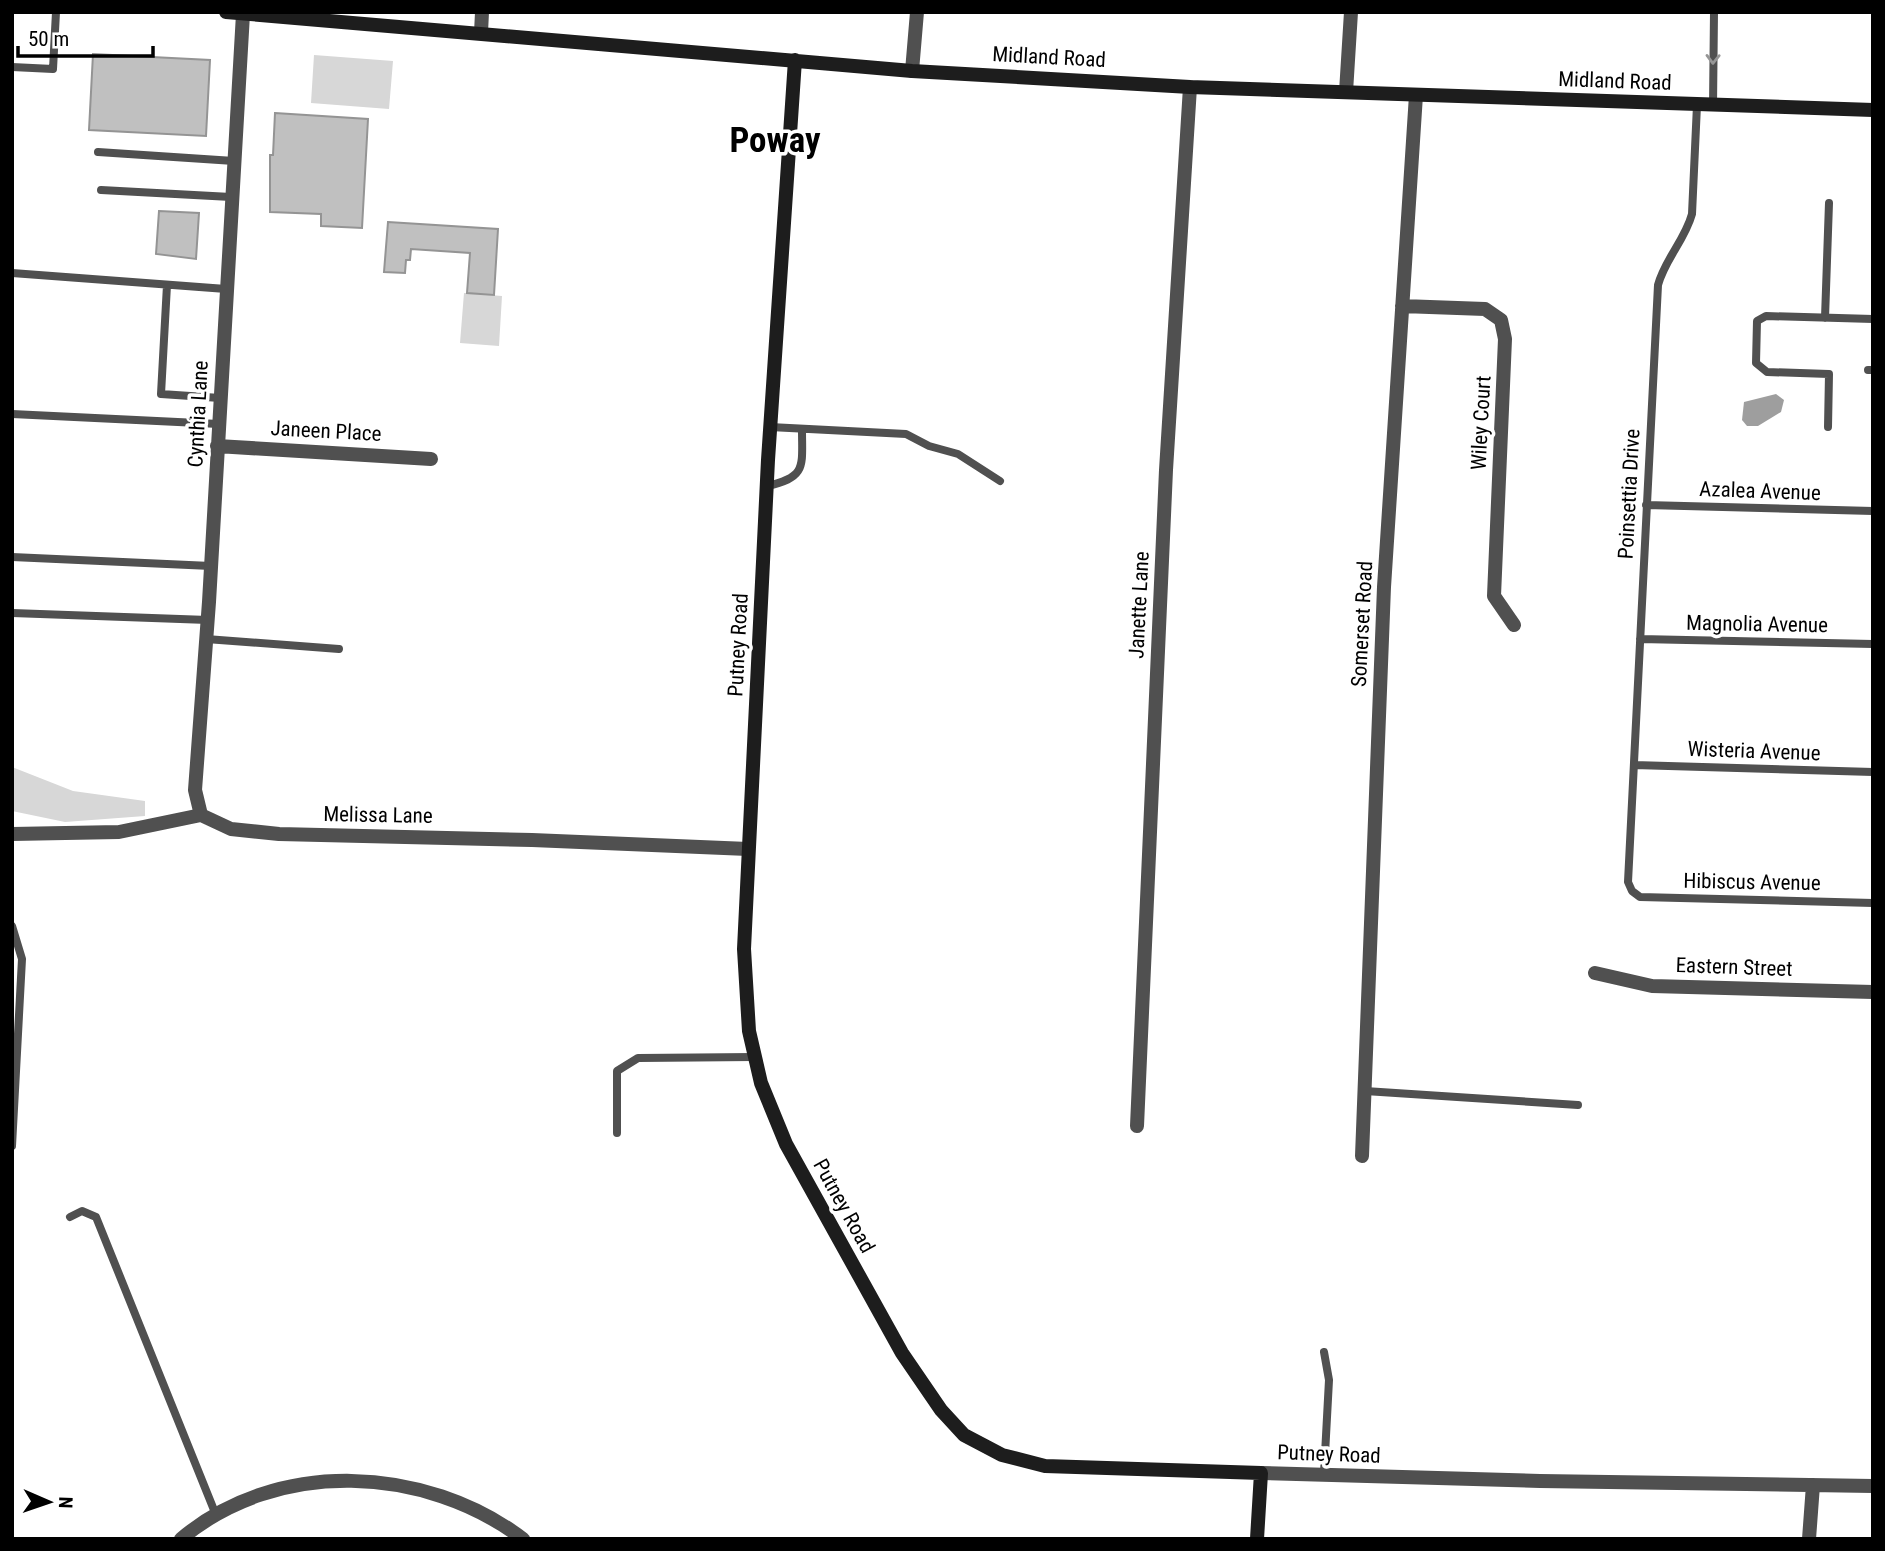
<svg xmlns="http://www.w3.org/2000/svg" width="1885" height="1551" viewBox="0 0 1885 1551" font-family="'Roboto Condensed',sans-serif">
	<rect width="100%" height="100%" fill="#fff"/>
	<path fill="#d7d7d7" d="M314,55L393,61L389,109L311,103Z
		M464,293L502,296L499,346L460,343Z
		M12,767L73,791L145,801V816L65,822L12,811Z"/>
	<path fill="#9e9e9e" d="M1776,394L1784,400L1781,412L1758,426H1747L1742,420L1744,402Z"/>
	<path fill="#c0c0c0" stroke="#949494" stroke-width="2" d="M93,54L210,60L206,136L89,130Z
		M275,113L368,119L362,228L321,226V214L270,212V155H273Z
		M159,211L199,213L196,259L156,254Z
		M388,222L498,229L494,295L467,293L470,253L411,249L410,260H406L405,273L384,272Z"/>
	<g fill="none" stroke-linecap="round" stroke-linejoin="round">
		<path stroke="#505050" stroke-width="8" d="M12,67L53,69L56,12
			M1697,105L1692,214C1685,240 1665,259 1658,285L1628,882L1632,891L1640,897L1873,903
			M1713,106L1714,12
			M98,152L234,161
			M101,190L231,197
			M12,273L226,289
			M167,285L161,394L220,398
			M1825,318L1829,203
			M1868,370H1873
			M12,414L219,424
			M770,427L906,434L929,446L958,454L1000,481
			M1828,427L1829,374L1767,372L1756,363L1757,321L1766,316L1873,319
			M767,486C807,477 802,467 802,429
			M1646,505L1873,511
			M12,557L211,566
			M12,613L208,620
			M206,639L339,649
			M1640,639L1873,644
			M1634,765L1873,772
			M12,926L22,959L12,1146
			M1365,1091L1578,1105
			M617,1133V1071L638,1058L754,1057
			M70,1217L82,1211L96,1217L216,1515
			M1324,1473L1329,1380L1324,1352"/>
		<path stroke="#505050" stroke-width="14" d="M481,33L482,12
			M912,71L917,12
			M1346,92L1351,12
			M1402,306L1485,309L1501,320L1505,339L1494,596L1514,625
			M217,446L431,459
			M201,815L195,790L209,602L243,14
			M12,834L119,832L201,815L231,829L279,834L532,840L748,849
			M1595,973L1652,986L1873,992
			M1137,1126L1166,470L1190,87
			M1362,1156L1384,587L1416,95
			M1261,1473L1540,1481L1873,1486
			M181,1539C277,1458 425,1465 523,1539
			M1809,1539L1813,1485"/>
		<path stroke="#1d1d1d" stroke-width="14" d="M226,12L912,71L1190,87L1873,110
			M795,60L768,460L744,949L749,1031L761,1083L786,1144L902,1353L941,1410L964,1435L1002,1455L1045,1466L1261,1473L1257,1539"/>
	</g>
	<defs><path id="oneway-chevron" d="M-2-3.5L2.5 0L-2 3.5" fill="none" stroke-width="1.6" stroke-linecap="round" stroke-linejoin="round" transform="scale(1.75)"/></defs>
	<use stroke="#969696" href="#oneway-chevron" transform="translate(1713 59) rotate(91)"/>
	<g text-anchor="middle" stroke-width="7" stroke-linejoin="round" paint-order="stroke">
		<g font-size="21" fill="#000" stroke="#fff">
			<text transform="translate(1049 57) rotate(3)" y="7">Midland Road</text>
			<text transform="translate(1615 81) rotate(2)" y="7">Midland Road</text>
			<text transform="translate(198 414) rotate(-87)" y="7">Cynthia Lane</text>
			<text transform="translate(1481 423) rotate(-87)" y="7">Wiley Court</text>
			<text transform="translate(326 431) rotate(3)" y="7">Janeen Place</text>
			<text transform="translate(1760 491) rotate(2)" y="7">Azalea Avenue</text>
			<text transform="translate(1629 494) rotate(-87)" y="7">Poinsettia Drive</text>
			<text transform="translate(1139 605) rotate(-87)" y="7">Janette Lane</text>
			<text transform="translate(1362 624) rotate(-87)" y="7">Somerset Road</text>
			<text transform="translate(1757 624) rotate(1)" y="7">Magnolia Avenue</text>
			<text transform="translate(738 645) rotate(-87)" y="7">Putney Road</text>
			<text transform="translate(1754 751) rotate(2)" y="7">Wisteria Avenue</text>
			<text transform="translate(378 815) rotate(1)" y="7">Melissa Lane</text>
			<text transform="translate(1752 882) rotate(1)" y="7">Hibiscus Avenue</text>
			<text transform="translate(1734 967) rotate(2)" y="7">Eastern Street</text>
			<text transform="translate(844 1206) rotate(61)" y="7">Putney Road</text>
			<text transform="translate(1329 1454) rotate(2)" y="7">Putney Road</text>
		</g>
		<g font-size="35" font-weight="bold" fill="#000" stroke="#fff">
			<text x="775" y="152">Poway</text>
		</g>
	</g>
	<rect width="1885" height="1551" fill="none" stroke="#000000" stroke-width="28"/>
	<g transform="translate(49 1502) rotate(92)" stroke="#ffffff" stroke-width="5" paint-order="stroke">
	<path d="M0-5L12 26L0 18L-12 26Z" fill="#000000"/>
	<text y="-10" font-size="19" font-weight="bold" text-anchor="middle" fill="#000000">N</text>
	</g>
	<path d="M18 46v10h135v-10" fill="none" stroke="#000000" stroke-width="3.5"/>
	<text x="28" y="46" font-size="21" fill="#000000" stroke="#ffffff" stroke-width="5" paint-order="stroke">50 m</text>
</svg>
